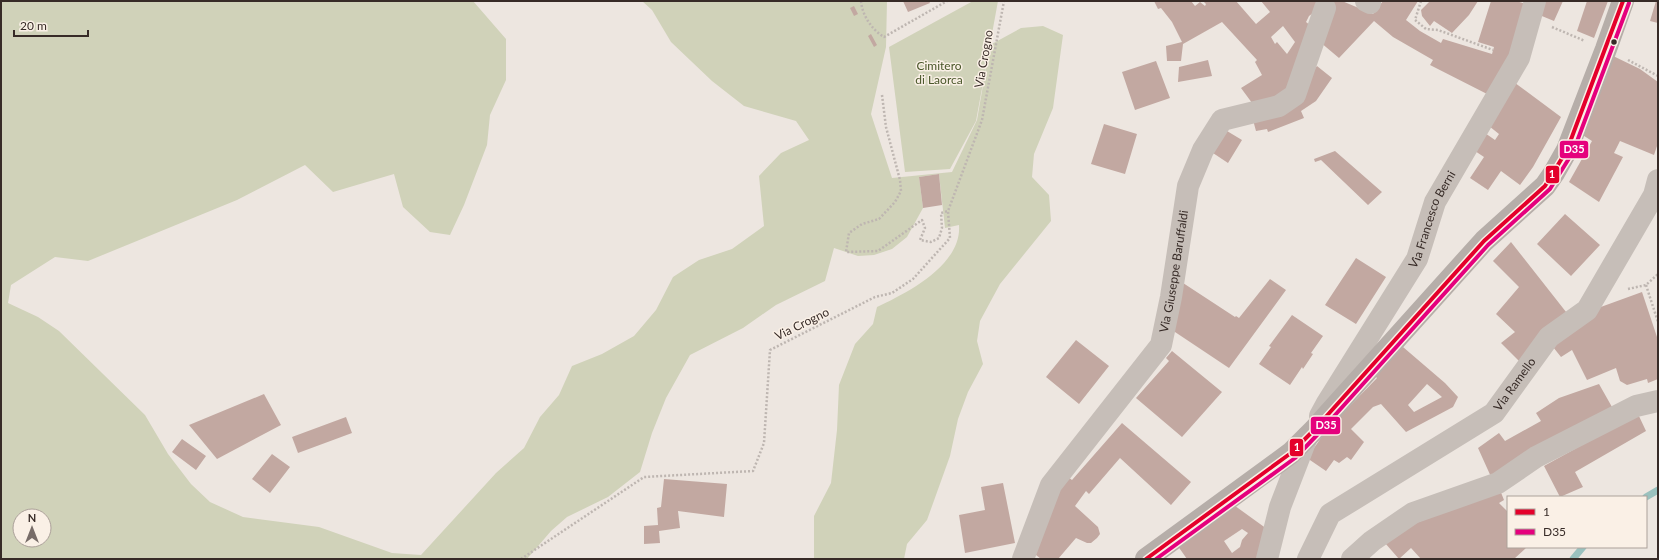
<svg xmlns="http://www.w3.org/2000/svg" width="1659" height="560" viewBox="0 0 1659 560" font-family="Lato,sans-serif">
	<rect width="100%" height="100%" fill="#ede6e0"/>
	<path fill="#d0d2b9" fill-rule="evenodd" d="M1,1H473L506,39V80L490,115L487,145L464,205L450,235L430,232L403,207L394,174L333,192L305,165L237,200L88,261L55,257L11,285L8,303L38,317L59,331L145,415L168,454L191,484L210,502L243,517L319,527L392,553L421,555L496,473L524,448L540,417L559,395L572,366L602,354L634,336L656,310L673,277L699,260L732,249L764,226L759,176L781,153L809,140L796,121L744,106L712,81L671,42L652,10L642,1H887L886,47L871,114L892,178L952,172L977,120L990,45L1021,28L1043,26L1063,35L1053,108L1034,154L1032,177L1049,195L1051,221L1000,284L980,321L977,341L983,364L968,392L958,419L950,456L927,520L907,544L904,559H814V516L831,483L837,430L839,385L855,344L873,324L877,307C907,293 962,265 959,225L945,228L939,174L919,177L923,208L907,237L892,249L874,255L858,256L834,248L825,281L776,305L743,328L690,355L666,398L652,433L640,472L608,497L567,517L551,531L527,559H1ZM20,516H44V540H20Z
		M973,1H998L976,121L950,169L905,172L889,47Z"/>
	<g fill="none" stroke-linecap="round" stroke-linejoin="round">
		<path stroke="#9ac1be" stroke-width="7" d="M1646,497L1658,490
			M1573,559L1583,547"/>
	</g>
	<path fill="#c2a8a1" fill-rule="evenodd" d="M903,1H929L930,3L908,12Z
		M1154,1H1191L1195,6L1200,2L1205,6L1206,4L1203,1H1236L1256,24L1270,12L1261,1H1342L1373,14L1383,1H1418L1406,20L1420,31L1441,43L1443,39L1492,54L1494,47L1478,42L1491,1H1516L1529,5L1512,61L1491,96L1430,65L1433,60L1393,37L1374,21L1339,58L1320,42L1317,10L1309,16L1306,22L1316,30L1288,95L1255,107L1241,88L1262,75L1255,62L1257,60L1222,22L1183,44L1181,61H1167L1166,46L1182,42L1172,22L1161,8L1158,9ZM1283,26L1295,42L1287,54L1277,42L1275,44L1271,37Z
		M1430,1H1478L1469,15L1452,33L1434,21L1430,26L1422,16L1421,10Z
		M1542,1H1563L1554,21L1537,14Z
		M1587,1H1608L1594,38L1577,31Z
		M1656,1H1658V23L1650,21Z
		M854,6L858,14L854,16L850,8Z
		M871,34L877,45L874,47L868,36Z
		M1609,54L1640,69L1658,82V143L1654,155L1620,141L1614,153L1623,157L1599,202L1569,182L1592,141L1581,134Z
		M1208,60L1212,76L1178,82L1179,67Z
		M1156,61L1170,98L1135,110L1122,72Z
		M1317,66L1332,78L1316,101L1301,111L1304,118L1268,132L1267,129L1256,131L1253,120L1309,76Z
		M1511,80L1561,117L1533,167L1520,185L1501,171L1488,190L1470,178L1484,157L1472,149L1482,131L1495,140L1499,134L1484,122Z
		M1104,124L1137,134L1125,174L1091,164Z
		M1227,131L1242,140L1228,163L1213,153Z
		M1335,151L1382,192L1368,205L1321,160L1315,162L1314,159Z
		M939,174L942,205L923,208L919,177Z
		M1565,214L1600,245L1571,276L1537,244Z
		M1511,242L1570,317L1519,361L1501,343L1515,332L1496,314L1519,287L1493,261Z
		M1356,258L1386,277L1356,324L1325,305Z
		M1270,279L1286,290L1229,368L1169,328L1180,281L1235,317L1236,316L1239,318Z
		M1642,292L1658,340V379L1648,383L1647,379L1627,385L1620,381L1616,368L1587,380L1572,350L1561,357L1549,342L1598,308Z
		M1292,315L1323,336L1311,353L1313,354L1303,369L1302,367L1290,385L1259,364L1271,347L1269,346Z
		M1076,340L1109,366L1079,404L1046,377Z
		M1403,347L1445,383L1458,397L1453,407L1406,432L1381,404L1373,407L1351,429L1364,442L1351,460L1347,457L1339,463L1334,460L1326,471L1307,458L1337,415L1339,417L1377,378L1375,376ZM1427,384L1442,397L1414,412L1408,405Z
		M1172,351L1222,392L1182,437L1136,398L1169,361L1166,358Z
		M1599,384L1612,407L1492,479L1478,448L1499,433L1505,441L1541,421L1536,413L1559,398Z
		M264,394L281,425L217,459L189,425Z
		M1638,414L1646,431L1575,472L1583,487L1560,497L1544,466Z
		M346,417L352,433L298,453L292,437Z
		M1122,423L1191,482L1171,505L1120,458L1089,494L1086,491L1075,506L1098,527L1100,534L1097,538L1091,543H1087L1076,538L1058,559H1041L1031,551L1064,474L1072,480Z
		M182,439L206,456L196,470L172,452Z
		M272,454L290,467L270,493L252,479Z
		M664,479L727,484L724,517L678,511L680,528L659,531L660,543L644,544V526L658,525L657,508L661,507Z
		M1003,483L1015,543L965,553L959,515L985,510L981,487Z
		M1500,490L1504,500L1499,503L1508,512V547H1527L1514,559H1421L1411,548L1399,559L1385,543L1406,527Z
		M1231,503L1267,529L1262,559H1187L1175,542ZM1242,529L1248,533L1242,540L1240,547L1232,553L1224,541Z"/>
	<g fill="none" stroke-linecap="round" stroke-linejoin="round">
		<path stroke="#beb6b1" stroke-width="2.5" stroke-dasharray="2 2" stroke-linecap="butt" d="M861,1C862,15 872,30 884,37L947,1
			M1421,1L1415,20L1426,29L1438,30L1493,50
			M1552,27L1585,41
			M1628,60L1658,76
			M882,95L886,127L900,180L901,191L895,202L879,219L862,224L849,233L846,252L878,251L922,220L925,228L920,240L931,242L939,238L942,228L941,213L948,211
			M1646,285L1658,322
			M1628,289L1646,285L1658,274
			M521,559L644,477L753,471L764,443L770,350L875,297L892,293L913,279L950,238L948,211L982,120L1004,1"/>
		<path stroke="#c6beb8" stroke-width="22" d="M1267,559L1280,507L1307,437"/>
		<g stroke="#c6beb8" stroke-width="22">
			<path d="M1366,1L1370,3"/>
			<path id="s1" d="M1320,416L1327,403L1417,259L1435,202L1519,58L1535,1"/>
			<path id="s2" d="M1023,559L1051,485L1161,345L1171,297L1188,186L1203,150L1222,120L1279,106L1295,95L1325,8"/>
			<path id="s3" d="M1308,559L1330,514L1494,413L1549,337L1587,310L1654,195L1658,180"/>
			<path d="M1352,559L1372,541L1413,513L1498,483L1536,457L1636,406L1658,401"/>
		</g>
		<path stroke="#b6aea9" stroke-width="22" d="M1146,559L1291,453L1314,430L1484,241L1545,186L1554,173L1567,150L1606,49L1623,1"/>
		<defs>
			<path id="bus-1" d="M1146,559L1291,453L1314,430L1484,241L1545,186L1567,150L1623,1"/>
			<path id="bus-2" d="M1156,559L1295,458L1318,434L1488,245L1550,189L1573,152L1629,3"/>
		</defs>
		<use href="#bus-1" stroke="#faf0e6" stroke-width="7"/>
		<use href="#bus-2" stroke="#faf0e6" stroke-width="7"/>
		<use href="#bus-1" stroke="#e4002b" stroke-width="4"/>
		<use href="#bus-2" stroke="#e5007d" stroke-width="4"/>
	</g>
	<circle fill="#372b27" stroke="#faf0e6" stroke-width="1.5" cx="1614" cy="42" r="3.5"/>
	<g text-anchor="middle" stroke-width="3" stroke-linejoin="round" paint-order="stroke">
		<g font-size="12" fill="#372b27" stroke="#faf0e6">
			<text transform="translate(984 59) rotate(-80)" y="4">Via Crogno</text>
			<text dy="4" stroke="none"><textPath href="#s1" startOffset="227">Via Francesco Berni</textPath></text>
			<text dy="4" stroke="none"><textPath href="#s2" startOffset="332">Via Giuseppe Baruffaldi</textPath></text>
			<text transform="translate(802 324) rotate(-26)" y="4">Via Crogno</text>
			<text dy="4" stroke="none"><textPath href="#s3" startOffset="278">Via Ramello</textPath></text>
		</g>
		<g font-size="12" fill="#495629" stroke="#faf0e6">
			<text x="939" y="70">Cimitero<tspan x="939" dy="14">di Laorca</tspan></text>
		</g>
	</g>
	<g stroke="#faf0e6" stroke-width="1.5">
		<rect x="1559" y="140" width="30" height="19" rx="4" fill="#e5007d"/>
		<rect x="1545" y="165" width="15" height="19" rx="4" fill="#e4002b"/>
		<rect x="1310" y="416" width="31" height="19" rx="4" fill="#e5007d"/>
		<rect x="1289" y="438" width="15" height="19" rx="4" fill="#e4002b"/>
	</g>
	<g font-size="11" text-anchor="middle" font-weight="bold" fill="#fff">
		<text x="1574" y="153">D35</text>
		<text x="1552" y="178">1</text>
		<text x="1326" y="429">D35</text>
		<text x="1297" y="451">1</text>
	</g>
	<rect width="1659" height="560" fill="none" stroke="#372b27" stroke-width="4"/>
	<rect x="1507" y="496" width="140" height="52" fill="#faf0e6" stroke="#aca19a"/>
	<rect x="1515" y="509" width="20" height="6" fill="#e4002b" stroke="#aca19a"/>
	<text x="1543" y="516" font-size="12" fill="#372b27">1</text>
	<rect x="1515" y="529" width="20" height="6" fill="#e5007d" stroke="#aca19a"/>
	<text x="1543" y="536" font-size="12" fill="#372b27">D35</text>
	<g transform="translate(32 528)"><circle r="19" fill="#faf0e6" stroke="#aca19a"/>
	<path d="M0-3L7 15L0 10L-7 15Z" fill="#776c68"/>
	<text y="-6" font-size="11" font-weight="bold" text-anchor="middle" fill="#372b27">N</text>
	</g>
	<path d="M14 30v6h74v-6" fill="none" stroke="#372b27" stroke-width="2"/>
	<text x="20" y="30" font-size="12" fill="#372b27" stroke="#faf0e6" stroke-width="3" paint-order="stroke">20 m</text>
</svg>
